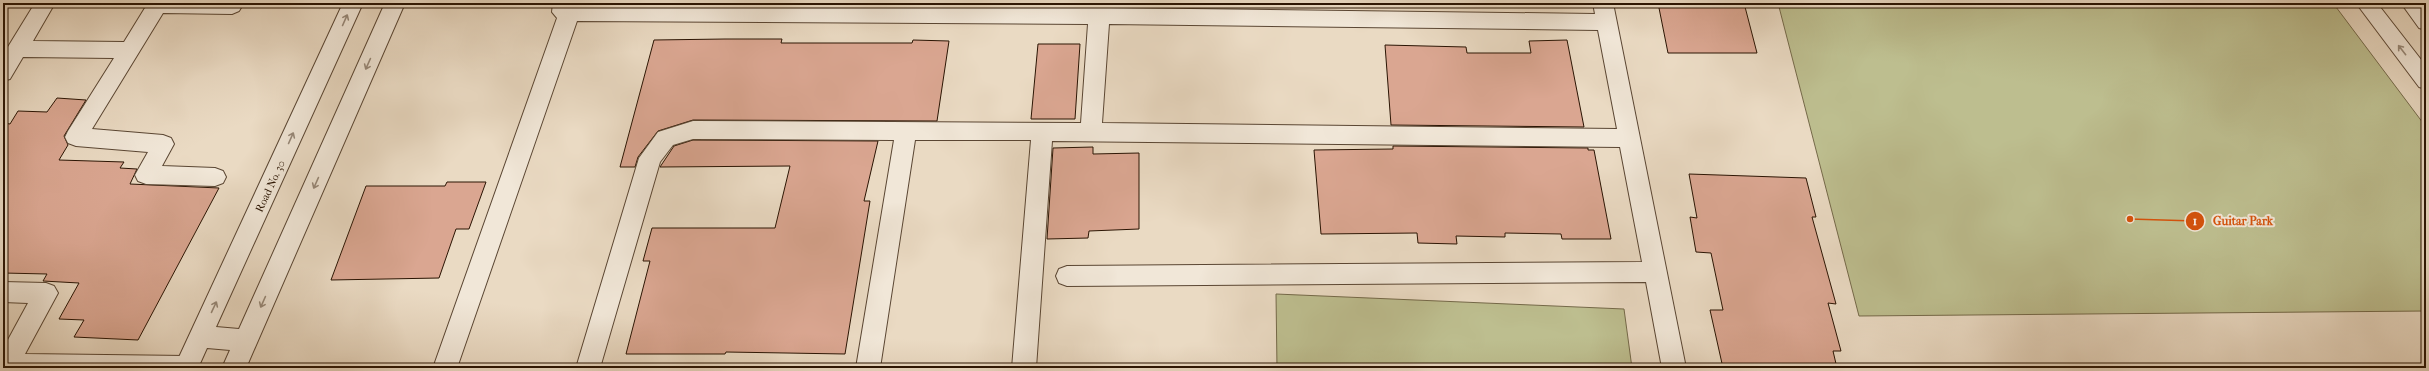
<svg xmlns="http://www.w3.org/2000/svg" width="2429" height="371" viewBox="0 0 2429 371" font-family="'IM FELL French Canon',serif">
	<rect width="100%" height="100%" fill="#eadac3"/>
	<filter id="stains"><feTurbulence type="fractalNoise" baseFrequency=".005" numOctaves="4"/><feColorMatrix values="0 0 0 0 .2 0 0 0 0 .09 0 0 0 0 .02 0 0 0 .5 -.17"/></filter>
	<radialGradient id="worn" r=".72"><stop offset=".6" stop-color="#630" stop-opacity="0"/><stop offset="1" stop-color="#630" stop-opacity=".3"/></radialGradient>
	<path fill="#bdbe8f" stroke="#746949" d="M1778,3H2333L2426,127V311L1859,316Z
		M1276,294L1624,309L1632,368H1277Z"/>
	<path fill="#daa691" stroke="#2a1403" d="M1658,3H1744L1757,53H1668Z
		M725,39H782L781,43H912L913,40L949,41L937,121L693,120L658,131L638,157L635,167H620L654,40Z
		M1567,40L1584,127L1391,125L1385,45L1466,47L1467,53H1531L1529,41Z
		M1038,44H1080L1075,119H1031Z
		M57,98L86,100L64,136L68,145L59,160L124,162L120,168L137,169L130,184L219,188L138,340L74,337L84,320L59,319L79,283L43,281L47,274L3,273V123L10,124L18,111L47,112Z
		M693,140L878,141L864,201H870L845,354L726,352L725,354H626L650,261H643L652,228H775L790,166L660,167L674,146Z
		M1393,146L1588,148V150H1594L1611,239H1562L1561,234L1505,233V237L1456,236L1457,244L1418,243L1417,233L1321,234L1314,150L1393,149Z
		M1093,147V154L1139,153V229L1089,231L1088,238L1047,239L1053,148Z
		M1689,174L1806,178L1816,217H1812L1836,304L1828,303L1841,351H1833L1837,368H1723L1710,310H1723L1711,253L1696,252L1690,217L1697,218Z
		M447,182H486L469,229H456L439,278L331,280L366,186H445Z"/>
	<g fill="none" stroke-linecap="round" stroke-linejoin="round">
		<defs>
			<path id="minor" d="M35,3H55L33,41L124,42L148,3H240L242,6L239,11L232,14L163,13L92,129L163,135L171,138L174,144L162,166L215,168L223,171L226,177L223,183L215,186L146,184L138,181L135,175L148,152L76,146L68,143L65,137L68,131L114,58L23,57L10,79L3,81V55Z
				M553,3H573V5L586,6L1090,8V3H1110V8L1595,14L1593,3H1613L1686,368H1662L1646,282L1067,286L1059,283L1056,276L1059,269L1067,266L1642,262L1620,147L1052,141L1036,368H1012L1031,140H915L880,368H856L894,140L693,139L673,145L660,162L600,368H576L639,158L658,132L693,121L1081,123L1088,24L577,21L457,368H433L557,18L552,12ZM1109,24L1598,30L1617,129L1102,123Z
				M3,282L46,283L54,286L58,293L25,354L186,356L194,359L198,367L3,368V349L28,303L3,302Z"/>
			<path id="tertiary" d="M343,3H363L216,327L239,329L385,3H405L246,368H222L230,350L207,348L198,368H174Z
				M2356,3H2377L2426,66V89L2419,87Z
				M2401,3H2422L2426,7V30L2419,28Z"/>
		</defs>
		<use href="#minor" stroke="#5a4633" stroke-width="2"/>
		<use href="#tertiary" stroke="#5a4633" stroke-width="2"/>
		<use href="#minor" fill="#f1e7d8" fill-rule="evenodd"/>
		<use href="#tertiary" fill="#f1e7d8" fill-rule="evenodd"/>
	</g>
	<defs><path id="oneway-shaft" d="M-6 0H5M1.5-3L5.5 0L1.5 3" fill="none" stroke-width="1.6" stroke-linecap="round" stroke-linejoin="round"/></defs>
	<g stroke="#978878">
		<use href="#oneway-shaft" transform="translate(345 20) rotate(-66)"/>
		<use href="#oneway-shaft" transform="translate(2402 50) rotate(-128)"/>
		<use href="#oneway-shaft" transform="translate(368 64) rotate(114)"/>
		<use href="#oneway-shaft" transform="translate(291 138) rotate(-66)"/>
		<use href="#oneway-shaft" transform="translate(316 183) rotate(114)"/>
		<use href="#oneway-shaft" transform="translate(263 302) rotate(114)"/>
		<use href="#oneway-shaft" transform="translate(214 307) rotate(-65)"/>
	</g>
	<g text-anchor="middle" stroke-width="4" stroke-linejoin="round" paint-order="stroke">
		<g font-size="11" fill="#2a1403" stroke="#f1e7d8">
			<text transform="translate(270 186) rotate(-65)" y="4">Road No. 30</text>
		</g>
	</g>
	<path fill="none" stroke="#d5520b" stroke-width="1.5" d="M2130 219L2195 221"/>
	<g fill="#d5520b" stroke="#f1e7d8" stroke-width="1.5">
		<circle cx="2130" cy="219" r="4"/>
		<circle cx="2195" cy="221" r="10"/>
	</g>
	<g font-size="12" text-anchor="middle" font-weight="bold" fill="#fff">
		<text x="2195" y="225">1</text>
	</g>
	<g font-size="12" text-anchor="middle" font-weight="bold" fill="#d5520b" stroke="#f1e7d8" stroke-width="4" stroke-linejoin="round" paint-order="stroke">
		<text x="2243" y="225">Guitar Park</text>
	</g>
	<rect width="2429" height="371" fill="none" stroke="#eadac3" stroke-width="16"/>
	<rect x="4" y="4" width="2421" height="363" fill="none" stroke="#2a1403" stroke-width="2"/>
	<rect x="8" y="8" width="2413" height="355" fill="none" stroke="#2a1403"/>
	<rect width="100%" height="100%" filter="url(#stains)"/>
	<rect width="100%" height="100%" fill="url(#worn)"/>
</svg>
